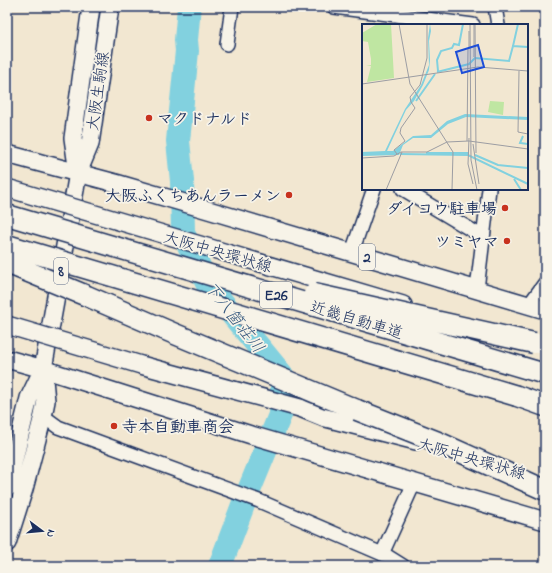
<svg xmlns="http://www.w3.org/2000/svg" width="552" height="573" viewBox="0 0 552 573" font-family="'Indie Flower','Klee One',sans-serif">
	<rect width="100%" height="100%" fill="#f2e7d1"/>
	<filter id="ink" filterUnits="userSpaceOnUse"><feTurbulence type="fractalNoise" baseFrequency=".025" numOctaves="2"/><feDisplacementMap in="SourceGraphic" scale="8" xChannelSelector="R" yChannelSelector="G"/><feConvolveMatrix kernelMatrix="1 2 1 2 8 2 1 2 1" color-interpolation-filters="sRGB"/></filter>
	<g filter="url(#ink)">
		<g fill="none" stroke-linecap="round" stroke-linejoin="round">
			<path stroke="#82d1df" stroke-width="24" d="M189,7L186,40L187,51L178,141L182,181L183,233L208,285L282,375V410L243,505L220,566"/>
			<defs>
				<path id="minor" d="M334,7L473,25
					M495,7L498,25
					M227,44L232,7
					M403,189L483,237
					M352,252L371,197L374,189
					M477,289L489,189
					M529,305L545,283
					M43,416L58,427L259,501L387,556L403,566
					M382,554L414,483"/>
				<path id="major" d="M7,154L119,184L188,204L545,310
					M78,173L73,138L91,7
					M210,248L403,305
					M7,359L43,369L251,435L545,521
					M300,408L322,417L416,441
					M7,488L29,398L43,369
					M7,543L24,489L43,416L46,401L43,369L78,173L90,144L110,7"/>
				<path id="highway" d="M87,296L175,334L357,410
					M517,396L545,406"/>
			</defs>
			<use href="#minor" stroke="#1b2f5e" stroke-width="16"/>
			<use href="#major" stroke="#1b2f5e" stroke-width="20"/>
			<use href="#highway" stroke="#1b2f5e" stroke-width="23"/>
			<use href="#minor" stroke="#f7f3e8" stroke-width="13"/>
			<use href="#major" stroke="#f7f3e8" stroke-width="17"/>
			<use href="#highway" stroke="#f7f3e8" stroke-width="20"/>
			<defs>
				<path id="major-bridge" d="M7,188L210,248
					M7,325L141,365L300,408"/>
				<path id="highway-bridge" d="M7,215L545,374
					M7,245L517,396
					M7,263L87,296
					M314,294L534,343
					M357,410L438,442L545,490"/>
			</defs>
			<use href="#major-bridge" stroke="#1b2f5e" stroke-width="20" stroke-linecap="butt"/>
			<use href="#highway-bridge" stroke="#1b2f5e" stroke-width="23" stroke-linecap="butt"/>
			<use href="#major-bridge" stroke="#f7f3e8" stroke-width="17"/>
			<use href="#highway-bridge" stroke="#f7f3e8" stroke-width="20"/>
		</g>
	</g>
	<g fill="#c8321e" stroke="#f7f3e8" stroke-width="1.5">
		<circle cx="149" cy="118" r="4"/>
		<circle cx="289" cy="195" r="4"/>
		<circle cx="505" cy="208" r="4"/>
		<circle cx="507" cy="241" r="4"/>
		<circle cx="114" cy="426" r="4"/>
	</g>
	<g text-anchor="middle" stroke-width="3.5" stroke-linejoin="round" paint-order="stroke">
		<g fill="#f7f3e8" stroke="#5d6a87" stroke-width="1">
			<rect x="359" y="244" width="16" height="26" rx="3"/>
			<rect x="54" y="258" width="14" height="26" rx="3"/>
			<rect x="260" y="282" width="32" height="26" rx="3"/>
		</g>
		<g font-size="15" font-weight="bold" fill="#1b2f5e">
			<text x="367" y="262">2</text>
			<text x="61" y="276">8</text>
			<text x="276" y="300">E26</text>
		</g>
		<g font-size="16" fill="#1b2f5e" stroke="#f7f3e8">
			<text transform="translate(97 91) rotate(-82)" y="6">大阪生駒線</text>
			<text transform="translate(218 251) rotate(16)" y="6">大阪中央環状線</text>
			<text transform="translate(357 319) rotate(17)" y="6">近畿自動車道</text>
			<text transform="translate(472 458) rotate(16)" y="6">大阪中央環状線</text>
		</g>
		<g font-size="16" font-weight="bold" fill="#1b2f5e" stroke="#f7f3e8" text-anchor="end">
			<text x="157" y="124" text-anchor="start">マクドナルド</text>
			<text x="281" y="201">大阪ふくちあんラーメン</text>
			<text x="497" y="214">ダイコウ駐車場</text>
			<text x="499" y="247">ツミヤマ</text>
			<text x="122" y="432" text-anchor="start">寺本自動車商会</text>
		</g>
		<g font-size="17" font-style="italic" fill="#35587e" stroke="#f7f3e8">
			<text transform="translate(235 317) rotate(52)" y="6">下八箇荘川</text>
		</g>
	</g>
	<g transform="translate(362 24)">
		<rect width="166" height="166" fill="#f2e7d1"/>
		<path d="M15,0H29L32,54L5,58L9,42L4,41H9V35L6,18L0,17V9ZM128,77L142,78L141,91L126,88Z" fill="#bfe6a2"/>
		<path d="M68,0L69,7L67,17L68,36L67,46L61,61L52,77L44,86L25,127H31L51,112L69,111L85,97L103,90L166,93V96L104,93L86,100L69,114H51L41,121L37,131L0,132V128L23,127L43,85L59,61L67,41L66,14Z" fill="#82d1df"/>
		<path fill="none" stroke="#82d1df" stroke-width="2" d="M156,0L151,22L166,23M76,47L75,36L79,27L90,24L92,20L97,21L101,0M75,48L107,40L113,34L147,37L151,22M54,77L73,50M161,112L158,119L166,120M64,129H107M38,130L106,131L166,160M113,131L136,141L166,144M152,155L159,166"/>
		<path fill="none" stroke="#9c9da3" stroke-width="1" d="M37,0L48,60L91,128L90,166M108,0L109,136L115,166M113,0L114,129M107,7V25M112,33V0M157,47L156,108L166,110M0,60L116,43L166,47M107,114L106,140L111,160M105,117L106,24M111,120L117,160M35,130L32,126L43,117L38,109L39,104L53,84L49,78L48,73L58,61L65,34V0M32,132L39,128H65L85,118L107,117L166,125M0,134L32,132M24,166L40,128"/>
		<path fill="#1d4ed8" fill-opacity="0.15" stroke="#1d4ed8" stroke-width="2" d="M116,21L122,43L100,49L94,28Z"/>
		<rect width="166" height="166" fill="none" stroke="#1b2f5e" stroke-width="2"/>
	</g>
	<rect width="552" height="573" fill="none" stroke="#f7f3e8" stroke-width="24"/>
	<rect x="12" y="12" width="528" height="549" fill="none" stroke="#1b2f5e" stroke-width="1.5" filter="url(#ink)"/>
	<g transform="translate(42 531) rotate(106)" stroke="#f7f3e8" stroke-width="3" paint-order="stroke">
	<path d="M0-3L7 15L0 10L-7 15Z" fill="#1b2f5e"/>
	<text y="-6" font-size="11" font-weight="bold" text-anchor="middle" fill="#1b2f5e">N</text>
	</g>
</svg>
